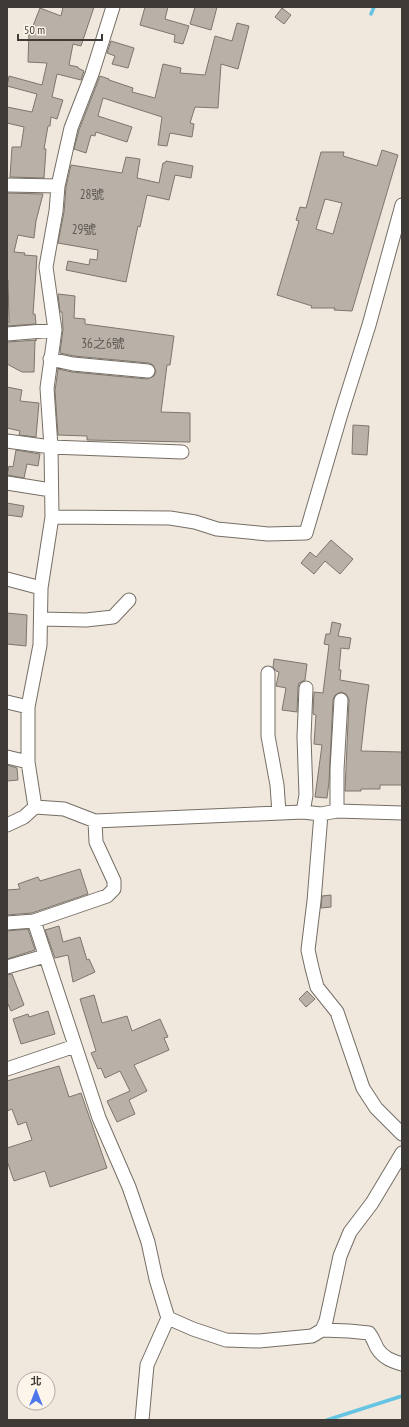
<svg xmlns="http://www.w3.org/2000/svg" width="409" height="1427" viewBox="0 0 409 1427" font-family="'PT Sans Narrow','Noto Sans TC',sans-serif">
	<rect width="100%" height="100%" fill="#f0e8dd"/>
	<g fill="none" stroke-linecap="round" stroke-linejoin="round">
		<path stroke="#64c4e2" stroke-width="3.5" d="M371,14L374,7
			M327,1420L402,1396"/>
	</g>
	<path fill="#b9b1a7" stroke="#7d766c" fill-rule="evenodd" d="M63,7H94L81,46L73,44L69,65L78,67V68L84,71L81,80L57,74L52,97L63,100L57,119L51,117L50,126H48L44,149H46L44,178L10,177L12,147H21L24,127L7,123V107L32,112L37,94L7,86L9,76L42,85L47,63L28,62L29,31H31L40,8L61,16Z
		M145,7H168L165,19L189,26L183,44L174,42L175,35L140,25Z
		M195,7H217L211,30L190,24Z
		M282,8L291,15L284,24L275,17Z
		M237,23L249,26L238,69L221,64L218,108L195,107L190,123L194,124L192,137L170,133L167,146L158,145L162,117L103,98L98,116L132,127L127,142L96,132L95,136L91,135L86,153L74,149L79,130L100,76L109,79V80L133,88L132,92L155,98L163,64L181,68L180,73L205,75L215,36L232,41Z
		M111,41L134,48L128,68L112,64L115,56L107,53Z
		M382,150L398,155L352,311L334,310L335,308H311L312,306L277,295L299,221L296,220L300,207L306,208L321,152H344L343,156L377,166ZM325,199L342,203L333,234L316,229Z
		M126,157L140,159L137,178L159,183L163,163H165L166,161L193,166L191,178L175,175L169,200L147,195L140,227L138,226L126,282L66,270L68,261L89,265L90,259L97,260L98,250L58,243L64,212L66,187L71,165L122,173Z
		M7,193L43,194L36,221L34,238L18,235L14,252L25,253L24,255L37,256L33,314H35L36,324L7,326V322H9L8,280H7Z
		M58,294L75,296L74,318L85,319V324L174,336L170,365H167L161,412L190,413V442L87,440V436L58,435L55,391L58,369L72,372L147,379L154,376L156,371L153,365L149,363L74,356L60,353L63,329L62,312H60Z
		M35,340L34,372H22L7,364V342H8L37,340Z
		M7,387L22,390L20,401L39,403L36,437L19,435L20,431L7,428Z
		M353,425L369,426L367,455L352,454Z
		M16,450L40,454L38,466L27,464L24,478L7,475L9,466L13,467Z
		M7,503L24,506L22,517L7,515Z
		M331,540L353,559L340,574L325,561L314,574L301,563L310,552L316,557Z
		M7,613L27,615L26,646L7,644Z
		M332,622L341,624L338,636L351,638L349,649L341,648L339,670H341L340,680L369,685L366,706L361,751L402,752V785H380V789H361V791H345L349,700L346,694L341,692L335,695L333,700L329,782L327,798L315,797L322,745L314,744L316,715L313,714L314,692L323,693L329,645L324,644L326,634H330Z
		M274,659L307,664L305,680L299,683L298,687L297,712L282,710L286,688L276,686L279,672L276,671L273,667Z
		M7,765L17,768L18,780L7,781Z
		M80,869L88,894L32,913L7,915V890L20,889L18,884L38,877L40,881Z
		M331,895V907L321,908L322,896Z
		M59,926L63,942L80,937L87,960L89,959L95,972L73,982L68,955L55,958L45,930Z
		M28,929L35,950L7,959V931Z
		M12,974L24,1005L11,1011L7,1002V975Z
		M307,991L315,999L306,1007L299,999Z
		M94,995L102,1023L127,1016L132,1031L160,1019L168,1037L164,1038L169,1050L134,1065L147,1091L129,1100L135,1114L117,1122L107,1101L130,1091L120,1071L105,1078L101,1068L98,1069L91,1053L96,1051L80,999Z
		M48,1011L55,1034L21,1044L13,1019L28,1014L29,1017Z
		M59,1066L69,1097L81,1093L107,1168L50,1187L45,1171L14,1181L7,1161V1148L32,1140L26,1122L18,1125L12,1109L7,1111V1081Z"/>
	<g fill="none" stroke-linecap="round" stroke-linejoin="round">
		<defs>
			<path id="minor" d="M7,185L58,186
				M7,334L55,330
				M50,359L73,364L148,371
				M7,441L51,447L182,452
				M7,483L51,490
				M52,517L170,518L195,522L217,529L268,534L306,533L341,414L369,325L402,205
				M7,579L41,588
				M41,619L86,620L113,617L129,600
				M268,673V736L277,785L279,813
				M7,702L28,707
				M7,757L28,762
				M35,807L28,762V707L40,645L41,588L52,517L51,447L47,388L55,330L46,267L56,211L58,186L71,128L92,74L113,7
				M337,811V770L341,700
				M303,812L306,795L304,737L306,688
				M321,814L314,901L308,950L312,968L317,987L337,1012L363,1088L376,1108L402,1134
				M7,825L24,817L35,807L64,809L95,821L303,812L321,814L337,811L402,813
				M34,921L99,1118L129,1187L148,1242L156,1279L168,1318L147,1365L142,1420
				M7,923L34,921L107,896L114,889V881L96,842L95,821
				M7,967L45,956
				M7,1069L75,1046
				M168,1318L193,1329L226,1340L259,1341L312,1336L322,1330L326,1321L340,1256L350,1232L372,1203L402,1153
				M322,1330L349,1331L369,1333C373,1338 374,1342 377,1348C383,1358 392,1361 402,1364"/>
		</defs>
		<use href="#minor" stroke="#756e65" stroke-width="15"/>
		<use href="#minor" stroke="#fff" stroke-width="13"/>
	</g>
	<g text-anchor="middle" stroke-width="3" stroke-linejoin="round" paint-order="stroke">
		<g font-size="13" fill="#5d5853">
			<text x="92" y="199">28號</text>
			<text x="84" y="234">29號</text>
			<text x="103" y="348">36之6號</text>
		</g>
	</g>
	<rect width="409" height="1427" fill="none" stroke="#3e3b37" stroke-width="16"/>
	<g transform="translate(36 1391)"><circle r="19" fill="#fdf5ea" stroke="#b1aba2"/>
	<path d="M0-3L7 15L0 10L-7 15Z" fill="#4c76e9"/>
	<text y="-6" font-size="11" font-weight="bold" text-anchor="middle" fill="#3e3b37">北</text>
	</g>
	<path d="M18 34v6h84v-6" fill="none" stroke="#3e3b37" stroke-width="2"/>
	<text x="24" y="34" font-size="12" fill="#3e3b37" stroke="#fdf5ea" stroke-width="3" paint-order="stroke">50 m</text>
</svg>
